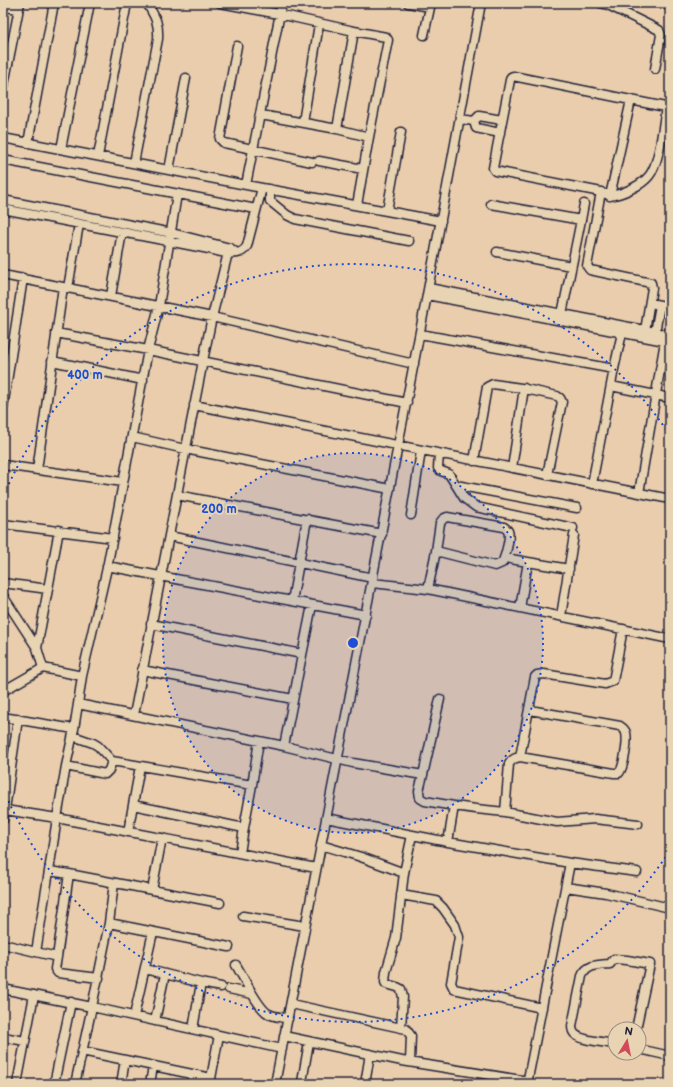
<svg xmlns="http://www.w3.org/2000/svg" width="673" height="1087" viewBox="0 0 673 1087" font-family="'Balsamiq Sans',sans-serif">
	<rect width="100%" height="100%" fill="#eacdad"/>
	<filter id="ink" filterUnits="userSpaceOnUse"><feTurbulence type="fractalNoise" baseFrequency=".025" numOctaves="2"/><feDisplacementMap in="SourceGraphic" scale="8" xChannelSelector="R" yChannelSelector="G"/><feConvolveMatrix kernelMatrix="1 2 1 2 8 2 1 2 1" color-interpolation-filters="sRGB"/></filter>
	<g filter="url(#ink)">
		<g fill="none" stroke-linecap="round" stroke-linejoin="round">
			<defs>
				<path id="minor" d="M220,3L279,14L354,31L337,129L261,115
					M408,3L430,7
					M600,3L608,5L659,30L661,35L655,69
					M663,3L670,7
					M3,7L19,9
					M354,31L386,37L388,40L369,137L357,205
					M424,35L431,3
					M237,46L220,139L224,143L229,144L312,162
					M3,90L20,3
					M460,119L474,121L479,116L502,120
					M474,121L476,128L500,133
					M303,122L319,24
					M337,129L369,137
					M3,138L262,188
					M28,143L54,3
					M61,149L90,3
					M98,156L127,3
					M3,160L256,209
					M319,161L363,169
					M134,163L158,39C159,22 155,17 147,3
					M169,170L186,78
					M246,185L282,3
					M270,189V201L287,215L295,219L409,241
					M606,194L610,196L631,100
					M610,196C622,194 641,186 649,176C660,163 663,124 666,107
					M3,200L172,233L230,248L234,251
					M491,204L581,220L561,319
					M3,209L209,249C221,252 240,259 247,246L262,188L441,221
					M387,211L401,132
					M581,220L584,204
					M497,252L571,266
					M3,275L212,317L414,364
					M68,288L79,224
					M429,288L670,335
					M427,295L670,342
					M111,296L122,232
					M655,304L670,307
					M56,333L148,350L407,403
					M420,334L614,369L622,333
					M644,337L652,288L651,283L590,270L587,266L601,192L495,171L493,168L510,80L511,77L513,76L670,108
					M654,338L660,305
					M52,361L143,380
					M611,386L670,398
					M194,405L670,499
					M3,408L23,278
					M132,437L185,449L390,489
					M439,454L438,468L441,471L449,474L464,498L476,507L573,528
					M474,461L487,387L493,384L521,388L557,396L560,398L562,402L547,475
					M3,465L123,482
					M512,468L524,388
					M37,470L63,287
					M592,484L614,369
					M456,485L577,508
					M639,493L665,341
					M177,495L382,534
					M411,515L421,451
					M3,524L113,538
					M169,536L373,578
					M505,558L528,562L520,608
					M528,562L569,569
					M107,566L366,615
					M3,583L48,589
					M372,583L428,589L670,639
					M428,589L436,551L440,523L443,519L447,517L504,527C505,528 508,530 508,531C511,537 505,557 502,563L495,566L436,551
					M3,596L37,648L43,668
					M292,601L307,519
					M561,616L574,535
					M151,624L302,654
					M37,648L59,530
					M142,670L293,699
					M82,676L107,568L148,350L159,306L177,194
					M3,691L43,668L82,676L78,704
					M134,715L203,361L212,317L229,249
					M3,717L74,729L78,704L284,746L353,763L423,775L419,791L420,798L425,801L454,806L448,842
					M18,719L5,810L57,818L66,766L74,729
					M73,736L93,743L98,746L112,761
					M284,746L312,605
					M520,757L535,677L537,675L544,674L605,684L613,681L623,629
					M66,766L105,774L109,770L112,761L252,785L244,828L133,805L128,832
					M423,775L440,699
					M252,785L259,741
					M133,805L140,766
					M454,806L476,809L505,812L557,822L595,819L638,824
					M505,812L509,764C512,759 515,758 520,757L614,773H619C624,767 628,741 626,733C625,729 623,728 620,726L530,710
					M326,818L448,842L570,863L527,1084
					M3,820L5,810
					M321,845L361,857L404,873
					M240,853L244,828
					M570,863L637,872
					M69,874L220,903
					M566,887L606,893L670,908
					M152,890L162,838
					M401,895L436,901L443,908L455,925L459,937L451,983L454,989L542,1008
					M243,916L305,926
					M109,923L114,883
					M3,944L57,957L69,874L49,871L57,818L316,868
					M229,947L109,923L92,1007L282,1049
					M36,952L49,871
					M57,957L55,969L58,973L99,978
					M236,965C243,976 258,1009 269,1014C275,1017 282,1017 288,1019
					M145,969L201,983L193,1029
					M201,983L221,987
					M3,989L92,1007L75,1084
					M229,989L252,994
					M291,1004L406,1029L411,1036L410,1062
					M134,1016L153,932
					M155,1021L165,974
					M401,1028L403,997L401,989L397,987L386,984L385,982L386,972L396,938L404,873L412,835
					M284,1036L402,1061L528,1081
					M3,1037L25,1041
					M615,1044C605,1042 583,1041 576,1035C573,1033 572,1030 572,1026L582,976C587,964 599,965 610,964L614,959L627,960L650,964L636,1029
					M639,1049L670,1056
					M82,1051L211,1078
					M302,1082L309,1042
					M17,1084L34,995
					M54,1084L71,1002
					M121,1084L125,1060
					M150,1084L153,1066
					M192,1084L193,1074
					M210,1084L219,1035
					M275,1084L427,295L481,3
					M365,1084L370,1054"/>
			</defs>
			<use href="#minor" stroke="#22223b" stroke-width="11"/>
			<use href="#minor" stroke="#e8d4b2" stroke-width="8"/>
		</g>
	</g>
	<circle cx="353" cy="643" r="190" fill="#1d4ed8" fill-opacity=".12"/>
	<g fill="none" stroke="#1d4ed8" stroke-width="2" stroke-dasharray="2 4">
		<circle cx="353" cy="643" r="190"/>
		<path d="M669 852A379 379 0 0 1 4 791M4 495A379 379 0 0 1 669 434"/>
	</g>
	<circle cx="353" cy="643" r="6" fill="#1d4ed8" stroke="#e8d4b2" stroke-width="2"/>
	<g font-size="12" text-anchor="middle" font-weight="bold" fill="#1d4ed8" stroke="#e8d4b2" stroke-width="4" stroke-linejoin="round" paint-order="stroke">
		<text x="85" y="379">400 m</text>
		<text x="219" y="513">200 m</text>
	</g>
	<rect width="673" height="1087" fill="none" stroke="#e8d4b2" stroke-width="16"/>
	<rect x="8" y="8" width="657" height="1071" fill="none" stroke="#22223b" stroke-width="1.5" filter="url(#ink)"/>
	<g transform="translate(627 1041) rotate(10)"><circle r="19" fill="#e8d4b2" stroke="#998d82"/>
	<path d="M0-3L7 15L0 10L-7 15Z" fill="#d1495b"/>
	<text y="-6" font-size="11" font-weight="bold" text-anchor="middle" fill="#22223b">N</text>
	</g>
</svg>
